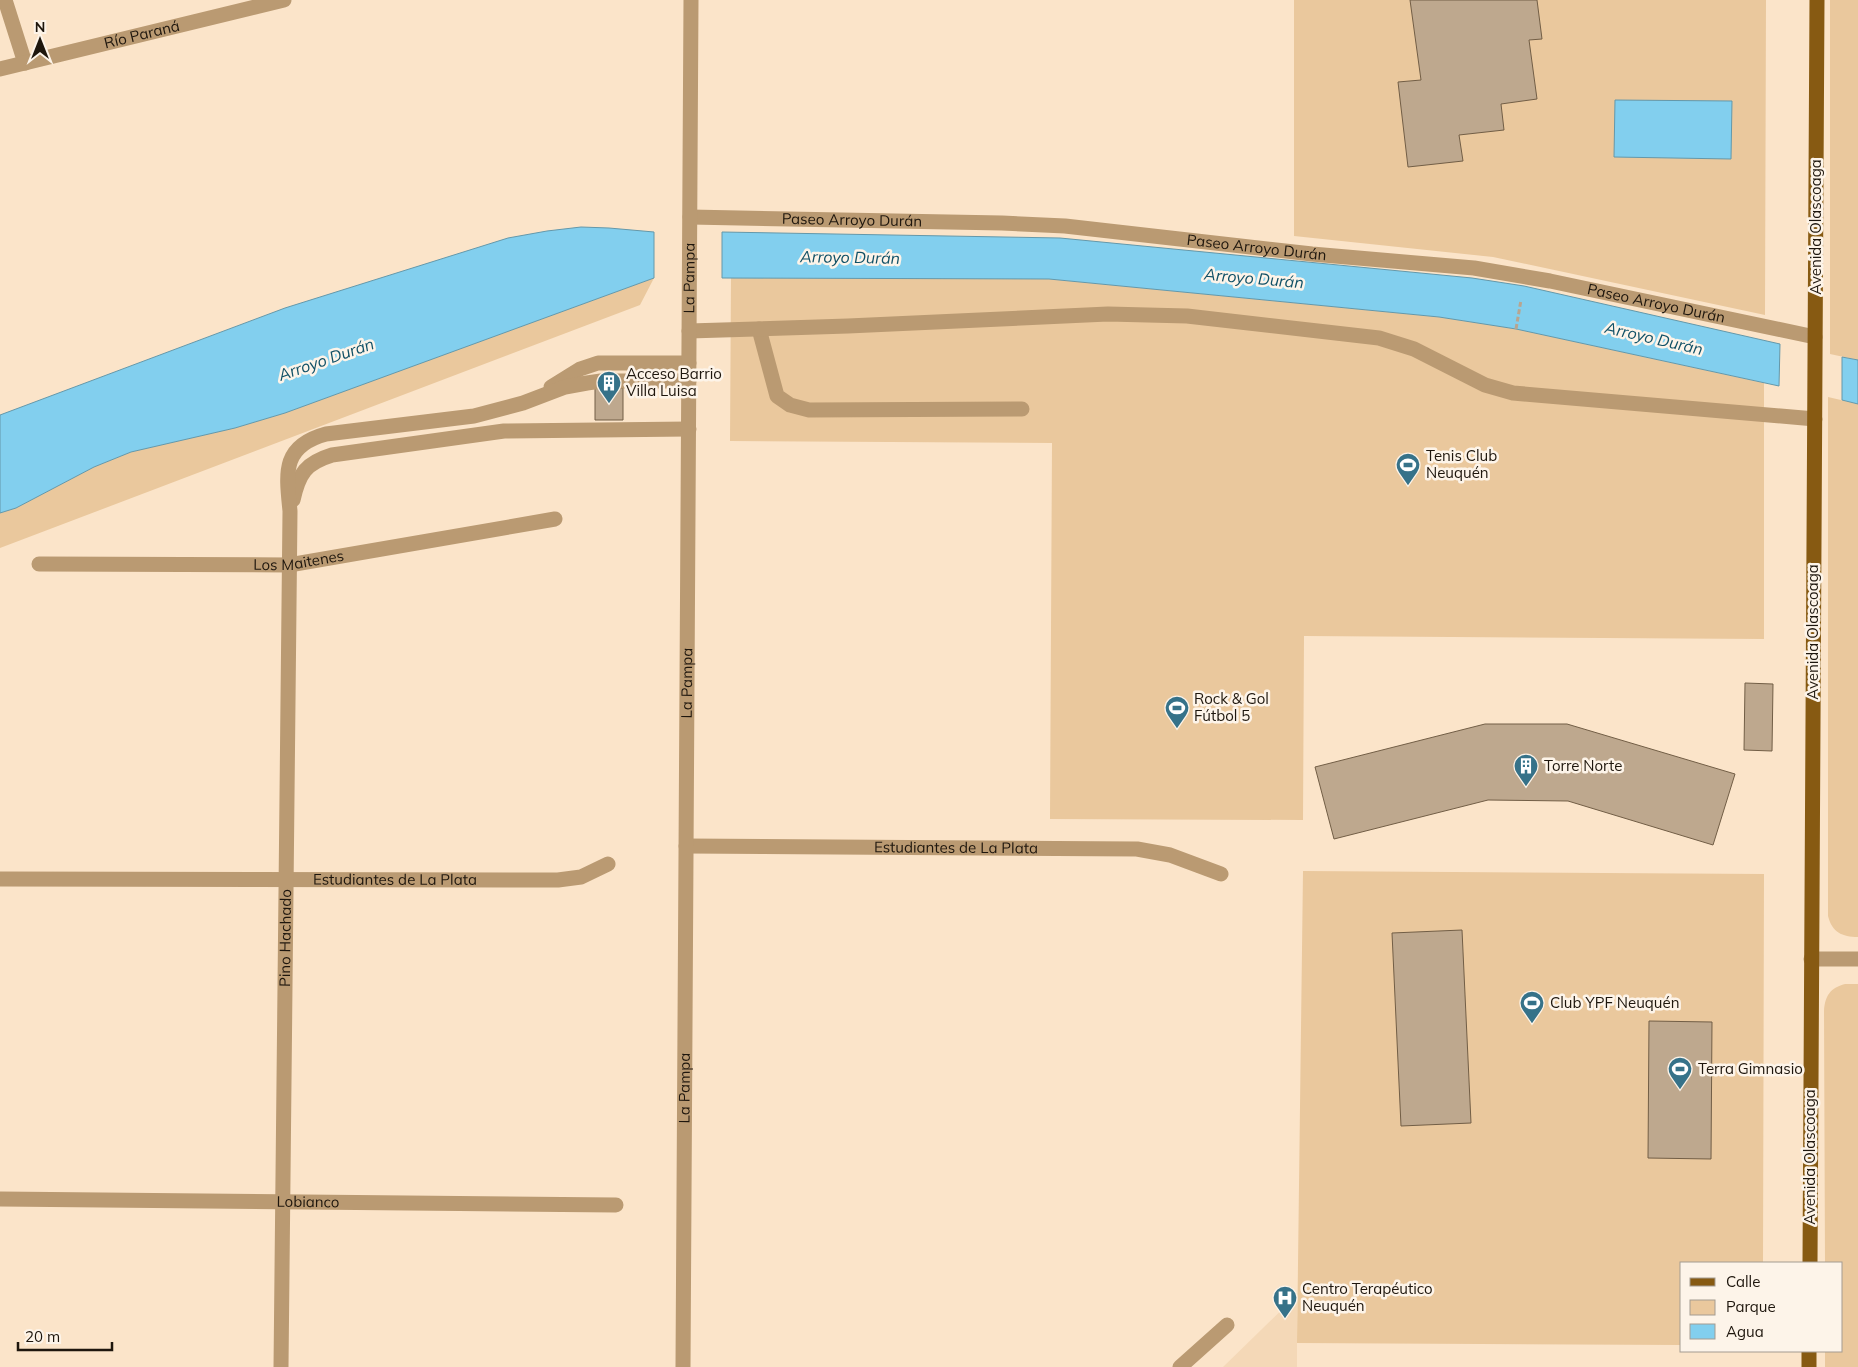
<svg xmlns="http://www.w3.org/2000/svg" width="1858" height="1367" viewBox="0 0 1858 1367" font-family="Mulish,sans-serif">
	<rect width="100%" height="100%" fill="#fbe4c9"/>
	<path fill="#f4d8b7" d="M1297,1295V1367H1223Z"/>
	<path fill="#eac89d" d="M1294,0H1766L1765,315L1493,257L1294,236Z
		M1830,0H1858V360L1830,354Z
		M654,278L640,305L0,548V513L16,508L94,467L131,452L235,428L285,413Z
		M731,278L1049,279L1439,317L1516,329L1764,383V639L1304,636L1303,820L1050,819L1052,443L730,441Z
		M1828,397L1858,404V937C1842,937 1832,932 1828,916Z
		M1303,871L1764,874L1763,1263H1682V1345L1297,1343Z
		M1845,984H1858V1367H1825V1351H1842V1263H1825L1824,1011C1825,996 1830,988 1845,984Z"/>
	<path fill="#82cfee" stroke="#6498aa" d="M1615,100L1732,101L1731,159L1614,157Z
		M581,227L609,228L654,232V278L285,413L235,428L131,452L94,467L16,508L0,513V415L285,308L508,238L547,231Z
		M722,232L1060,238L1472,278L1524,286L1780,344L1779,386L1516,329L1439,317L1049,279L722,278Z
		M1842,357L1858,360V404L1842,400Z"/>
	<path fill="#bea88e" stroke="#725e46" d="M1410,0H1537L1542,39L1529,40L1537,99L1501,104L1504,130L1459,135L1463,161L1408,167L1398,82L1421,80Z
		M595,388H623V420H595Z
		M1745,683L1773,684L1772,751L1744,750Z
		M1485,724H1567L1735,774L1713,845L1568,801L1488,800L1334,839L1315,767Z
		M1462,930L1471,1123L1401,1126L1392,933Z
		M1649,1021L1712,1022L1711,1159L1648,1158Z"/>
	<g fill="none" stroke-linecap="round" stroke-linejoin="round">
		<path stroke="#b8a590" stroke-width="3" stroke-dasharray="5 2.5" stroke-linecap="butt" d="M1516,329L1521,300"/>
		<g stroke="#ba9a72" stroke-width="15">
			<path d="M5,0L25,63"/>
			<path id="s1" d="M0,69L284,0"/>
			<path id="s2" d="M690,217L1002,223L1065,226L1312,254L1474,268L1550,281L1815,337"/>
			<path d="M759,329L777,396L790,405L809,410L1022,409"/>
			<path d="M689,331L848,326L1108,314L1187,316L1379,338L1414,349L1485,385L1513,393L1815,419"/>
			<path d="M551,387L580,369L598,363H689"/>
			<path d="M293,500C299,473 306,463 332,455L504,431L689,429"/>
			<path id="s3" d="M39,564L289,565L555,519"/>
			<path id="s4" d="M686,846L1137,849L1170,855L1221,874"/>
			<path id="s5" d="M0,879L558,880L581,877L608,864"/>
			<path d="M1811,959H1858"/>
			<path id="s6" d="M0,1199L616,1205"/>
			<path id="s7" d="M281,1367L290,511C286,472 282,446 326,434L474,416L523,403L565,387L587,383L601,381H689"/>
			<path id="s8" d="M683,1367L691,0"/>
			<path d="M1180,1367L1227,1325"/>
		</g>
		<path stroke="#875a12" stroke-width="15" d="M1810,1263L1817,0
			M1809,1367V1351"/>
	</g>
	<defs>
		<symbol id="building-pin" viewBox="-11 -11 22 30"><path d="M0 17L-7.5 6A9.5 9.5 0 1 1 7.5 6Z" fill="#367289" stroke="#fdf4e9"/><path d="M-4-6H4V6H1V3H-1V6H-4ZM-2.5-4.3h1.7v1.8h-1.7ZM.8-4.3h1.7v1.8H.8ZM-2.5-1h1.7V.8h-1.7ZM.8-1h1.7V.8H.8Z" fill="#fff"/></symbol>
		<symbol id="stadium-pin" viewBox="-11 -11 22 30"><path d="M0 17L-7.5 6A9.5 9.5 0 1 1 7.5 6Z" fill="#367289" stroke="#fdf4e9"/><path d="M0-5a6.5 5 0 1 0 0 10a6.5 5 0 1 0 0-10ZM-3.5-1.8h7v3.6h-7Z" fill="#fff"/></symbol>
		<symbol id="hospital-pin" viewBox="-11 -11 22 30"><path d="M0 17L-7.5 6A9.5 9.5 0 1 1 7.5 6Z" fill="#367289" stroke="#fdf4e9"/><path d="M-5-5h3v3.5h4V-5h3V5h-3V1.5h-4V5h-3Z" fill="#fff"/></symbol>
	</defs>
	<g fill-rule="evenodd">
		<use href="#building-pin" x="595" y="369" width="28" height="38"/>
		<use href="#stadium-pin" x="1394" y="451" width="28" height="38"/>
		<use href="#stadium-pin" x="1163" y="694" width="28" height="38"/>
		<use href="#building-pin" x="1512" y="752" width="28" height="38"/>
		<use href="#stadium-pin" x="1518" y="989" width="28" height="38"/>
		<use href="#stadium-pin" x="1666" y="1055" width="28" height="38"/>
		<use href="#hospital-pin" x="1271" y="1284" width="28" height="38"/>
	</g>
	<g text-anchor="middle" stroke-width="5" stroke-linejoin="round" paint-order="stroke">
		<g font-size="15" fill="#1e160d" stroke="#fdf4e9">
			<text dy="5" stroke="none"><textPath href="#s1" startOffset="146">Río Paraná</textPath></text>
			<text dy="5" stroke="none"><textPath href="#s2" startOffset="162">Paseo Arroyo Durán</textPath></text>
			<text transform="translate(1816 227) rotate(-90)" y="5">Avenida Olascoaga</text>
			<text dy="5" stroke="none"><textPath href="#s2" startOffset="568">Paseo Arroyo Durán</textPath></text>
			<text dy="5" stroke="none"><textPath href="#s8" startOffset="1089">La Pampa</textPath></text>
			<text dy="5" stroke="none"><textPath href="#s2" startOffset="972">Paseo Arroyo Durán</textPath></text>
			<text dy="5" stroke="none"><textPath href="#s3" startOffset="260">Los Maitenes</textPath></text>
			<text transform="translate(1813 632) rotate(-90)" y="5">Avenida Olascoaga</text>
			<text dy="5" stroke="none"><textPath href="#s8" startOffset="684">La Pampa</textPath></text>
			<text dy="5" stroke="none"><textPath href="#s4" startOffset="270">Estudiantes de La Plata</textPath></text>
			<text dy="5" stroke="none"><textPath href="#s5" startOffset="395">Estudiantes de La Plata</textPath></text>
			<text dy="5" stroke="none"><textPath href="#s7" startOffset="429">Pino Hachado</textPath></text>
			<text dy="5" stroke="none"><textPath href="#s8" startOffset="279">La Pampa</textPath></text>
			<text transform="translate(1810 1157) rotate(-90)" y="5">Avenida Olascoaga</text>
			<text dy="5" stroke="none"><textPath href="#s6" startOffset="308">Lobianco</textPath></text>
		</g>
		<g font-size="15" fill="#1e160d" stroke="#fdf4e9" text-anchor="start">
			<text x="626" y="379">Acceso Barrio<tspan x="626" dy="17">Villa Luisa</tspan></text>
			<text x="1426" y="461">Tenis Club<tspan x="1426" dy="17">Neuquén</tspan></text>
			<text x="1194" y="704">Rock &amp; Gol<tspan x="1194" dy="17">Fútbol 5</tspan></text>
			<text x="1544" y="771">Torre Norte</text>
			<text x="1550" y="1008">Club YPF Neuquén</text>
			<text x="1698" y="1074">Terra Gimnasio</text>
			<text x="1302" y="1294">Centro Terapéutico<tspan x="1302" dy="17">Neuquén</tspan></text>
		</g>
		<g font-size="16" font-style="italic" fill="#105066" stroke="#fdf4e9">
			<text transform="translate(850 257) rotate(1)" y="6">Arroyo Durán</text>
			<text transform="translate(1254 278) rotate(5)" y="6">Arroyo Durán</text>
			<text transform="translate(1654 338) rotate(13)" y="6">Arroyo Durán</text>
			<text transform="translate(326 359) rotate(-19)" y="6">Arroyo Durán</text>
		</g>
	</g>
	<rect x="1680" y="1262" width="162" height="90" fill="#fdf4e9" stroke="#a49b91"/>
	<rect x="1690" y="1278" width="25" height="8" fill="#875a12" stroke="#a49b91"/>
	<text x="1726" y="1287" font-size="15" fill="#1e160d">Calle</text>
	<rect x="1690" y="1300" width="25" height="15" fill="#eac89d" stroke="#a49b91"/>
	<text x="1726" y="1312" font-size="15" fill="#1e160d">Parque</text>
	<rect x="1690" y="1324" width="25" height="15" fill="#82cfee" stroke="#a49b91"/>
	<text x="1726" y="1337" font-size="15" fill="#1e160d">Agua</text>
	<g transform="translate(40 40)" stroke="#fdf4e9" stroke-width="4" paint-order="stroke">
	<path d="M0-4L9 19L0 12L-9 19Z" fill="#1e160d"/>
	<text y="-8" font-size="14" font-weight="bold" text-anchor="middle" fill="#1e160d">N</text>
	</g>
	<path d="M18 1342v8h94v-8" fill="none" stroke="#1e160d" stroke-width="2.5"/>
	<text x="25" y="1342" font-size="15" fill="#1e160d" stroke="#fdf4e9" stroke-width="4" paint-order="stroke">20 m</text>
</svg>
